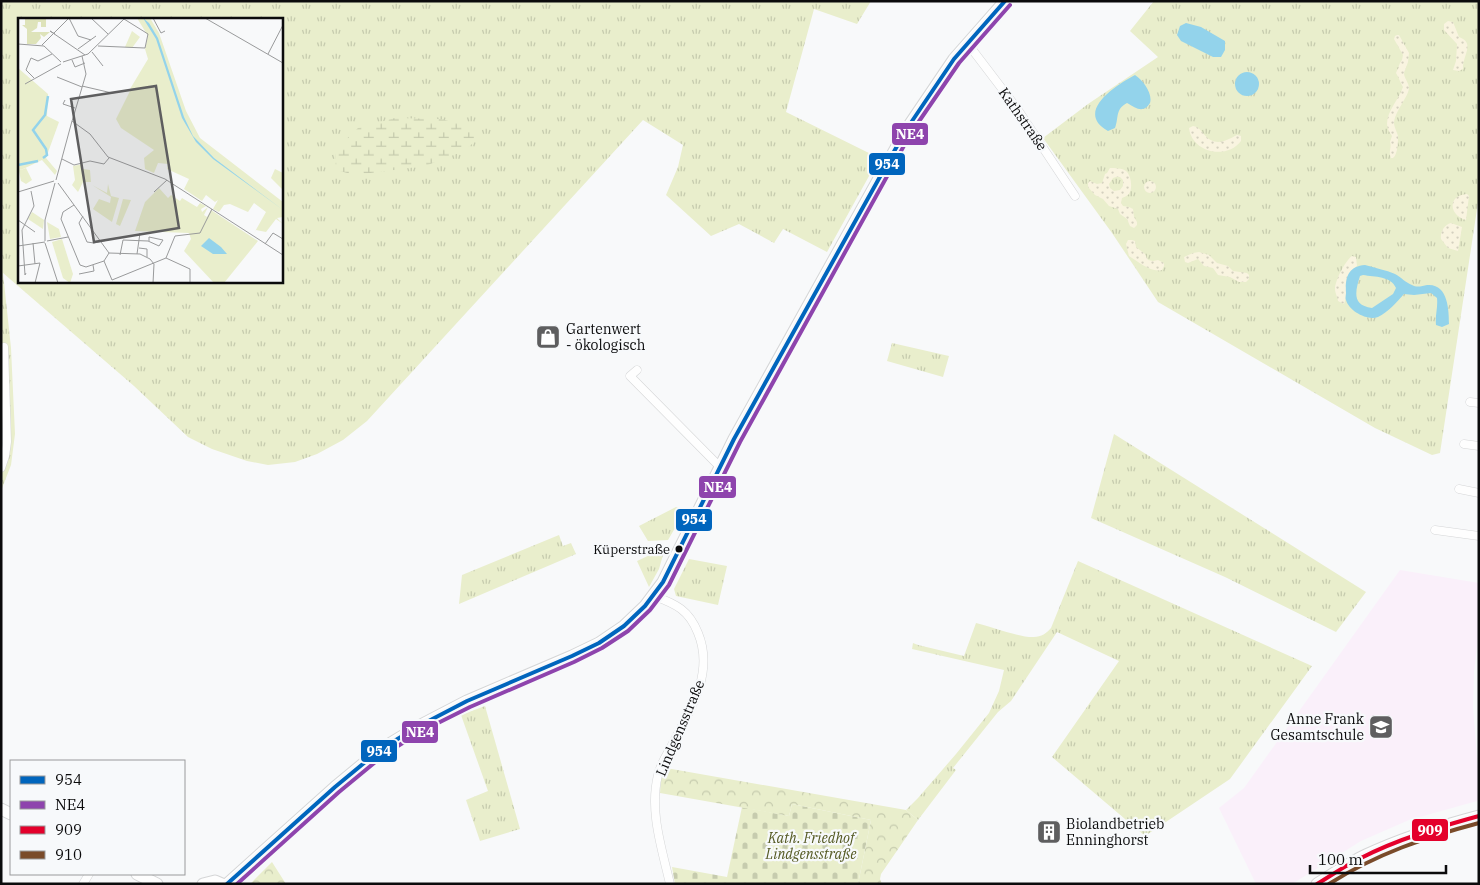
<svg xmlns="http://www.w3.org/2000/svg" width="1480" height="885" viewBox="0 0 1480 885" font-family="'IBM Plex Serif',serif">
	<defs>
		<pattern id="grass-tufts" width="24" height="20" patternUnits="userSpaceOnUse" patternTransform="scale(1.25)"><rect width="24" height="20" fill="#e9eecc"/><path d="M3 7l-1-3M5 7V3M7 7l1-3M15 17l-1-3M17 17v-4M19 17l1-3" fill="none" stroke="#c6cbae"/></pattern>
		<pattern id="wetland-marsh" width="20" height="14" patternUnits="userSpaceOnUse" patternTransform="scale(1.25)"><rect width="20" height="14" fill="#e9eecc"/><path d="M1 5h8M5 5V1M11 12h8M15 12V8" fill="none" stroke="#c6cbae"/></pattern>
		<pattern id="sand-dots" width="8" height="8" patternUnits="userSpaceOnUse" patternTransform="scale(1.25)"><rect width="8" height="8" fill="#f9f4e0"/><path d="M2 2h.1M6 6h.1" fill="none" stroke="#d4d0bf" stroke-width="1.8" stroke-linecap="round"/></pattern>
		<pattern id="cemetery-stones" width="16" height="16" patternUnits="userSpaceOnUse" patternTransform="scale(1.25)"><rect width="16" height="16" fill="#e9eecc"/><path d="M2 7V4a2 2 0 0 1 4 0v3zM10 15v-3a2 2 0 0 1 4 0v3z" fill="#c6cbae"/></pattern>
		<pattern id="park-crowns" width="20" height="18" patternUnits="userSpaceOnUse" patternTransform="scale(1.25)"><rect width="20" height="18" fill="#e9eecc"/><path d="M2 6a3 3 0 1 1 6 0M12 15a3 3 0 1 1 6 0" fill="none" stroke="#c6cbae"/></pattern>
	</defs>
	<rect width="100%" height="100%" fill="#f8f9fa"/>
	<path fill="#faf0fa" d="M1400,570L1479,583V629L1474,672L1473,707L1479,783V797L1477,801L1409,820L1361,841L1292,884H1256L1219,808L1244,788Z"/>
	<path fill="url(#grass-tufts)" fill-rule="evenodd" d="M1,1H871L857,24L814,9L786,112L879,158L827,252L783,229L774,243L739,224L711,236L666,195L678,167L683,145L643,120L367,421L343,440L317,454L295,462L268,465L247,461L212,449L188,437L134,386L3,273L11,348L15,434L11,465L1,491V473L7,456L1,347ZM19,19H281V281H19Z
		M1154,1H1479V196L1440,453L1432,455L1375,428L1158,302L1112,233L1043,138L1088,104L1158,57L1130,31Z
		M892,343L949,356L943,377L887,361Z
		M1114,434L1366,592L1336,632L1225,577L1091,518Z
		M676,507L685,511L668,540L648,541L639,526Z
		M559,535L563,546L571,543L576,554L459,604L462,575Z
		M665,548L659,569L649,587L637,561Z
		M689,559L727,566L718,605L676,596L674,589Z
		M1078,561L1312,666L1230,779L1145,836L1052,757L1119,661L1057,632L1011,701L998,712L953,768L956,770L918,820L906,810L918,798L956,754L989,713L999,691L1004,670L912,649L913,643L918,645L964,656L976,623C989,626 1021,638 1034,637C1041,637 1047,633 1051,628Z
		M485,706L520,829L480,841L466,800L488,791L461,715Z"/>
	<path fill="url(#wetland-marsh)" d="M395,118L441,119L471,127L481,136L464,151L425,166L355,175L336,170L335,150L358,128Z"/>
	<path fill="url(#sand-dots)" fill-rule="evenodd" d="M1448,21L1453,22L1459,37C1476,43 1462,56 1463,69L1459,71L1453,70L1456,61L1457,44L1444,30V24Z
		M1397,35H1399L1409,53L1408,62L1404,73C1404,78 1409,83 1409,88C1408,98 1394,112 1394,124C1395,129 1397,132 1398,136C1398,142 1398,154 1393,158H1391C1388,151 1392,148 1390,142L1392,136C1391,134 1389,132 1388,129C1383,115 1399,100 1403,87C1400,82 1399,78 1396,73L1400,63L1402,60L1403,55L1394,39L1395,36Z
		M1193,126C1199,127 1199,129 1203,133C1214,147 1224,142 1237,135L1241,136V141C1227,160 1192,153 1189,128Z
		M1110,168C1115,168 1122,168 1126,171C1131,175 1133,188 1129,194C1127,196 1124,197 1122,198L1121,203L1123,206L1129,207L1133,209L1134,217L1137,222V225L1134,228L1130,226L1127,219L1120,214L1118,209L1109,206L1103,199L1095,195L1088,187V183L1090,181L1097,184L1102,183L1105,174L1107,173ZM1116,177H1120L1123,180V186L1120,190L1114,191L1110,188L1109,184L1113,178Z
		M1144 187a6 6 0 1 1 12 0a6 6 0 1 1-12 0Z
		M1467,194L1469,196L1466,220C1448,215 1448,195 1467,194Z
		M1451,223L1462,227L1458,251L1448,248L1441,239C1440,232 1444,225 1451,223Z
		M1128,240H1132L1135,241L1136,247L1145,254L1148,260L1153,261L1158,260L1164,263V266L1162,270C1151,273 1139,262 1129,256L1126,244Z
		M1199,252L1209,255L1217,263L1228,266L1233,271L1247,273L1249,275V279L1246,282H1239L1230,277L1218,275L1213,268L1204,266L1198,259L1188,263L1185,262L1184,257L1193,253Z
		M1352,256L1356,257L1357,266C1339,279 1350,289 1344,304L1338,301C1338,298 1335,293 1335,289C1335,281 1345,261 1352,256Z"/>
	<path fill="url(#cemetery-stones)" d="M792,804L871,820L858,884H675L672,867L727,877L742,807L789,816Z"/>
	<path fill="url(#park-crowns)" d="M666,768L906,810L918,820L881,874L880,879L882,884H858L871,820L792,804L789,816L660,793L661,778Z
		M272,862L286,884H250Z"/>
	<path fill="#93d3eb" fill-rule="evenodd" d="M1186,23L1201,27L1225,41V50L1221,57H1213L1181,41L1177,35L1180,26Z
		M1235 84a12 12 0 1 1 24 0a12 12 0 1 1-24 0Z
		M1135,75C1143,80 1153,94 1150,103C1143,114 1136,108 1127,103C1115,109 1119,118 1115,128L1108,131C1074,112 1116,85 1135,75Z
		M1365,265C1375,268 1386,270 1395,274C1401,277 1406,283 1412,285C1417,288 1422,286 1427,285C1448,283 1449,310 1449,324L1442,327L1436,325C1435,315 1438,308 1437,298L1431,293L1414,295L1404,294C1397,302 1388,312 1378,317C1367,321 1349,311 1346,300C1345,298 1346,295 1346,293C1345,278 1348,266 1365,265ZM1363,275C1375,277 1391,276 1396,288L1393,294L1372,308C1352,305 1355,292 1360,276Z"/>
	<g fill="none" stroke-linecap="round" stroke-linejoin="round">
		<defs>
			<path id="street" d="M968,44L1016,107L1075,196
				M637,370L630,376L720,467
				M1470,402L1479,403
				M1464,444L1479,446
				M1,468L5,456L7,442L4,347
				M1459,489L1479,493
				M1435,530L1479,536
				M654,596C676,604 689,610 698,633C715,674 689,712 671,747C666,756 660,765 658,775C649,811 662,849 670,884
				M83,884L89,874"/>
			<path id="secondary" d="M1,809L11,814
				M137,874L157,884
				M203,884L215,881L222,884
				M227,884L335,787L381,749L419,726L467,701L572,656L599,643L624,626L645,606L663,582L734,439L906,130L954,59L1005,1
				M1317,884C1333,874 1349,863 1366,855C1402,838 1441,826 1479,816"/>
		</defs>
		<use href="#street" stroke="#d5d6d7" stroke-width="9"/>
		<use href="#secondary" stroke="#d5d6d7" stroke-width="13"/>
		<use href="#street" stroke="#fefefe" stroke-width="8"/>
		<use href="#secondary" stroke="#fefefe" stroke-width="11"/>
		<defs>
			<path id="bus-1" d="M227,884L335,787L381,749L419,726L467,701L572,656L599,643L624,626L645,606L663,582L734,439L906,130L954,59L1005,1"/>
			<path id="bus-2" d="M237,884L339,792L385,754L422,731L470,707L574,662L602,648L628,631L650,610L669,585L740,442L911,133L959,63L1010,5"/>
			<path id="bus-3" d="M1317,884C1332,875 1346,865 1361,858C1398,839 1439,827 1479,816"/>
			<path id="bus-4" d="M1329,884C1376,854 1426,837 1479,823"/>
		</defs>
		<use href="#bus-1" stroke="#f7f9fb" stroke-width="8"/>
		<use href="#bus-2" stroke="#f7f9fb" stroke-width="8"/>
		<use href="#bus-3" stroke="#f7f9fb" stroke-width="8"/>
		<use href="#bus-4" stroke="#f7f9fb" stroke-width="8"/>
		<use href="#bus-1" stroke="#0065bd" stroke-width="4"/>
		<use href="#bus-2" stroke="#8e44ad" stroke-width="4"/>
		<use href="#bus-3" stroke="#e4002b" stroke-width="4"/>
		<use href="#bus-4" stroke="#7a4b2a" stroke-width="4"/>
	</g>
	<defs>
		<symbol id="shop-square" viewBox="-11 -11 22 22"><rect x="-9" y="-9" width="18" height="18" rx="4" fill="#5e5e5f" stroke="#f7f9fb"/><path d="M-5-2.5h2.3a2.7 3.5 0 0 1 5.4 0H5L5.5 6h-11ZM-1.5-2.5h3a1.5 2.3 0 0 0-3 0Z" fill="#fff"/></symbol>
		<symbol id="school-square" viewBox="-11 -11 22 22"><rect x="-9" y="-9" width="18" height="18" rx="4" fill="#5e5e5f" stroke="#f7f9fb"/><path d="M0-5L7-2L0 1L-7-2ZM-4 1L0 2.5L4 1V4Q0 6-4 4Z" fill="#fff"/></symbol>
		<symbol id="building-square" viewBox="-11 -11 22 22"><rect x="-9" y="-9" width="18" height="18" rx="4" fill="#5e5e5f" stroke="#f7f9fb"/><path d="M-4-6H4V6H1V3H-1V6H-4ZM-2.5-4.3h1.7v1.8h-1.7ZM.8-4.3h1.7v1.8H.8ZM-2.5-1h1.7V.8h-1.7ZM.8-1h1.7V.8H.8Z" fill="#fff"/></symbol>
	</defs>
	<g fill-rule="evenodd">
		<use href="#shop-square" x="534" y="323" width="28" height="28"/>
		<use href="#school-square" x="1367" y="713" width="28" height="28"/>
		<use href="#building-square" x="1035" y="818" width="28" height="28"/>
	</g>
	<circle fill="#0b0b0c" stroke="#f7f9fb" stroke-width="2" cx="679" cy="549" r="4.5"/>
	<g text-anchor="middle" stroke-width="4.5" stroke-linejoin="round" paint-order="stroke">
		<g font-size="13" fill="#0b0b0c" stroke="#f7f9fb" text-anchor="end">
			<text x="670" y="554">Küperstraße</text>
		</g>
		<g font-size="14" fill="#0b0b0c" stroke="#f7f9fb">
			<text transform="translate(1023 119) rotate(55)" y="5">Kathstraße</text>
			<text transform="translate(680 728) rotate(-67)" y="5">Lindgensstraße</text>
		</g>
		<g font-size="14" fill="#0b0b0c" stroke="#f7f9fb" text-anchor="start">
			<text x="566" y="334">Gartenwert<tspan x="566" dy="16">- ökologisch</tspan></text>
			<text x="1364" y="724" text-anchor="end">Anne Frank<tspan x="1364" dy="16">Gesamtschule</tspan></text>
			<text x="1066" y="829">Biolandbetrieb<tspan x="1066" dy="16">Enninghorst</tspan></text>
		</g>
		<g font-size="14" font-style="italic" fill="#545922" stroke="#f7f9fb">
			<text x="811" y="843">Kath. Friedhof<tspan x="811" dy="16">Lindgensstraße</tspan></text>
		</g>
	</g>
	<g transform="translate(18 18)">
		<rect width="265" height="265" fill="#f8f9fa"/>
		<path d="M119,0H132L141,15L168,93L182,120L265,184V199L259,200L265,206L258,201L248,214L238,212L235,217L248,194L236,185L230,194L212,186L206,187L201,194L195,191L200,182L197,184L188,177L184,183L166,171L171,161L149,151L150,146L140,145L136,155L127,151L126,140L136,132L103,110L98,101L112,73L93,75L112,71L130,41L127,31L130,18ZM114,13L122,19L114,30L107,29ZM0,148L3,152L8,150L14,162L8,166L3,163ZM257,151L265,155V172L253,160ZM90,166L93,178L101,180L94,204L75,191L81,181L92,185L93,179L74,167L89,175ZM141,170L150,180L153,177L162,183L164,180L179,189L182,185L188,188L183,191L184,194L190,189L186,197L189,199L193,192L240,223L206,265H196L166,233L173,221L171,215L117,213L127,184ZM105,181L113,182L102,208L98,206Z" fill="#e9eecc"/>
		<path d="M7,0H28V9H23V4H20L19,10L13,14H32L26,19L22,16L23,20L18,26H9V11L4,7H7Z" fill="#dee3ba"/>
		<path d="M148,87H151L171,138L161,128L148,98Z" fill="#e9eecc"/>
		<path d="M65,146V151L72,152L73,164H65L60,174L54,167L57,162L55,148Z" fill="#e9eecc"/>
		<path d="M0,50L30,76L29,98L41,104L28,140L39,153L37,157L24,142L3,152L0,148Z" fill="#e9eecc"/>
		<path d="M14,194L26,202L25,211L10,201ZM29,204L41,211L43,219L32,221ZM44,221L55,256L52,265L45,260L34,224Z" fill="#e9eecc"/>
		<path d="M125,0L131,5L140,20L166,99L175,118L196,140L265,192L195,141L178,124L164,100L138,21ZM191,220L203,229L209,236H195L183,228Z" fill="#93d3eb"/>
		<path fill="none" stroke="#93d3eb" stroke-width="2.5" d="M25,140L29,137L28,131L15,112L27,97L30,78M0,147L20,143"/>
		<path fill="none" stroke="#999a9b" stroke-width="1" d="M51,0L60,18L73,22M73,0L90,16M135,0L143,15L147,13M187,0L265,45M37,16L32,13L67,37M0,26L26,28L43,44M24,27L51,0M80,28L127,30L130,16L106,1M60,31L78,18M74,34L85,48M250,36L265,7M54,42L57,49L67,45M45,44L70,36L107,0M39,59L64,69M16,60L8,52L13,40L20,43L34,36M7,66L43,46M64,68L94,75L105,73M47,82L45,86L57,90M55,100L54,103L72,116L90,139L147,161L265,237M55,100L68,56L64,38M44,141L56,147L72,143L86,146L91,140M38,162L54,103M40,165L91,235L122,236L132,241L136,246L135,265M0,174L36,163M136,174L149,162M56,187L45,194L43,201L62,247L68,249L86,243L91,235M65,198L61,205L69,224L76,225L99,220M0,202L17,214M27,223V202L37,165M29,223L50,219M15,225L17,246M27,225L40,265M247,226L255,215L265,221M0,228L27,224M121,230L129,231V239M119,236L122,215M102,237L105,222L130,223L141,228L145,222L131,219V223M148,240L172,251V265M86,243L94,262M0,248L22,245L17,265M8,255L7,257L4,212L16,188L13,173M61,256L76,253L75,247M94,262L148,240L157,218L182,215L194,191M84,265H100"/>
		<path fill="#5e5e5f" fill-opacity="0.15" stroke="#5e5e5f" stroke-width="2.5" d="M138,68L161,210L76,224L53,81Z"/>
		<rect width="265" height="265" fill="none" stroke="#0b0b0c" stroke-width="2.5"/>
	</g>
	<g stroke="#f7f9fb" stroke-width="2">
		<rect x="891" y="122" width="38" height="24" rx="5" fill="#8e44ad"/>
		<rect x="868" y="152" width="38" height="24" rx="5" fill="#0065bd"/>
		<rect x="698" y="475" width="39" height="24" rx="5" fill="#8e44ad"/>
		<rect x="675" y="508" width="38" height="24" rx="5" fill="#0065bd"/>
		<rect x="401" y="720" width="38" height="24" rx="5" fill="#8e44ad"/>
		<rect x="360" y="739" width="38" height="24" rx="5" fill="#0065bd"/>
		<rect x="1411" y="818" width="38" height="24" rx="5" fill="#e4002b"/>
	</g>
	<g font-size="14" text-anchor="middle" font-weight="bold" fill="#fff">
		<text x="910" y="139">NE4</text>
		<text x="887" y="169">954</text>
		<text x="718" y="492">NE4</text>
		<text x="694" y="524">954</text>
		<text x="420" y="737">NE4</text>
		<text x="379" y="756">954</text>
		<text x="1430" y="835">909</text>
	</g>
	<rect width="1480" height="885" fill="none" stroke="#0b0b0c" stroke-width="5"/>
	<rect x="10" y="760" width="175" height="115" fill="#f7f9fb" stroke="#999a9b"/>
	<rect x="20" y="776" width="25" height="8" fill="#0065bd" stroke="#999a9b"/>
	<text x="55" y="785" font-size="15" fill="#0b0b0c">954</text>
	<rect x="20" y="801" width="25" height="8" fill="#8e44ad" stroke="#999a9b"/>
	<text x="55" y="810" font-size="15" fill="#0b0b0c">NE4</text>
	<rect x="20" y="826" width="25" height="8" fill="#e4002b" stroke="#999a9b"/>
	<text x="55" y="835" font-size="15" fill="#0b0b0c">909</text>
	<rect x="20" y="851" width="25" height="8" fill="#7a4b2a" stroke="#999a9b"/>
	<text x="55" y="860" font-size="15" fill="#0b0b0c">910</text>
	<path d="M1310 865v8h136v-8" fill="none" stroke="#0b0b0c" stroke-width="2.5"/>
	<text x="1318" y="865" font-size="15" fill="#0b0b0c" stroke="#f7f9fb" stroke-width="4" paint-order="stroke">100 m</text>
</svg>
